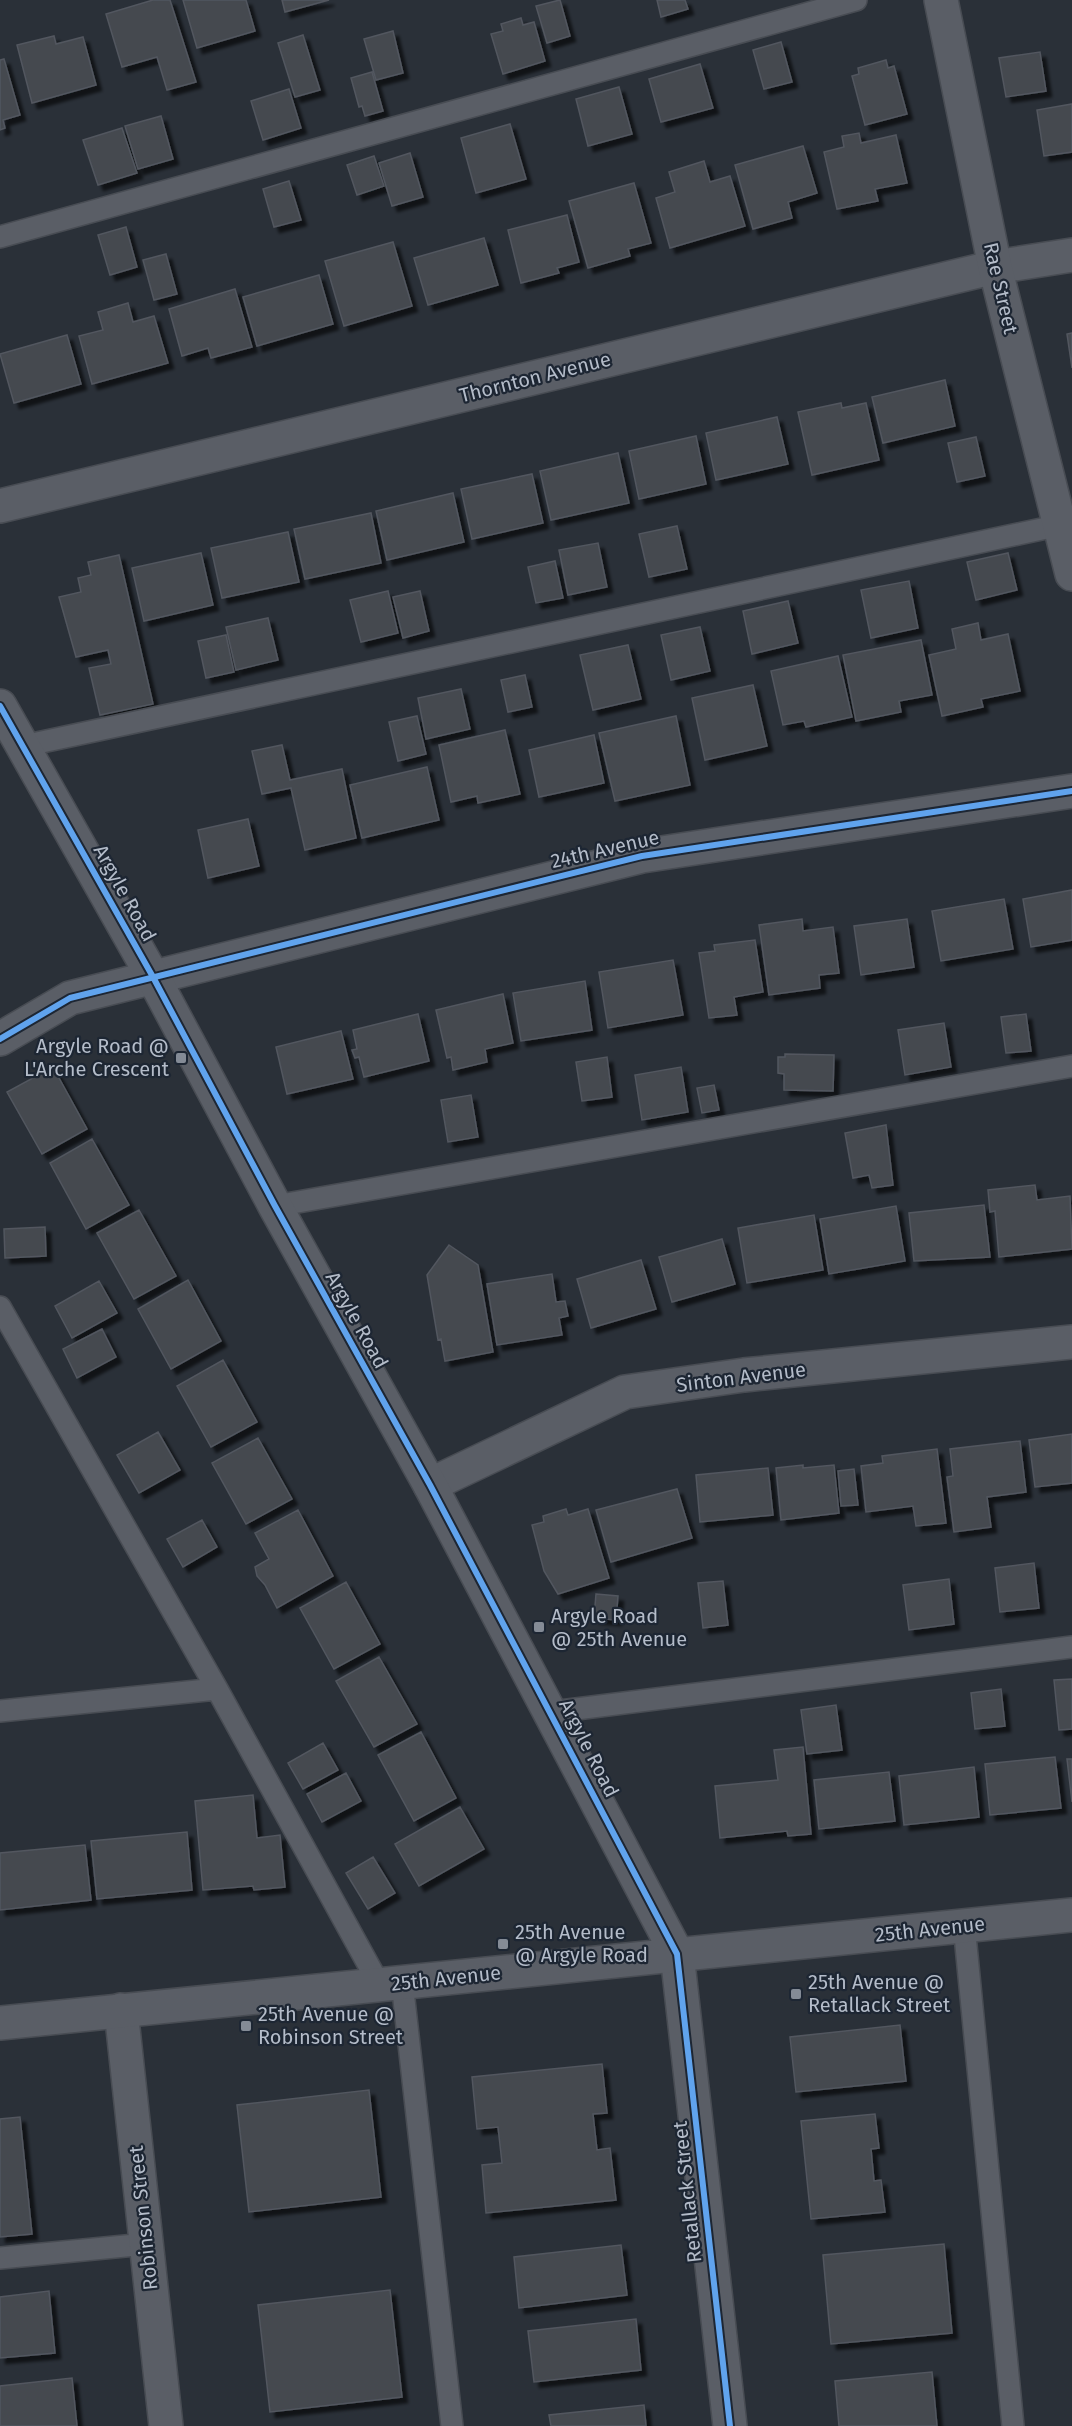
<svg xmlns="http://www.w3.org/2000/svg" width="1072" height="2426" viewBox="0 0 1072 2426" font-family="'Fira Sans',sans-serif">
	<defs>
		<filter id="shadow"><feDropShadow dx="5.5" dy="5.5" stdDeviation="1.5" flood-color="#0009"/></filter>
	</defs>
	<rect width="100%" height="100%" fill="#2a3038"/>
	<path fill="#444950" stroke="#52575f" stroke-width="1.5" filter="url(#shadow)" d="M153,0H170L196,82L167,90L157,57L122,67L106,14Z
		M183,0H246L255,31L197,48Z
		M282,0H329L285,12Z
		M560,0L570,36L547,43L536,6Z
		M657,0H685L688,9L661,17Z
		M521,18L523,25L534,22L545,61L503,74L491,34L503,31L501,24Z
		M393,31L403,73L376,80L364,39Z
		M303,35L320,90L295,97L278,43Z
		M54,36L56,44L83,37L96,85L32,103L17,45Z
		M781,42L792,82L764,89L753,50Z
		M1040,52L1046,91L1006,97L999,58Z
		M4,59L20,115L3,120L5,128L0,130V60Z
		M886,60L888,68L894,66L907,114L865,125L852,76L859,74L858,68Z
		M700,64L713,108L661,122L649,79Z
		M372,72L383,111L365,116L362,106L359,107L351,78Z
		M619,87L632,134L588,146L576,99Z
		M289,89L301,128L263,140L251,101Z
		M1072,104V152L1044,156L1037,110Z
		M161,116L173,159L138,169L125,126Z
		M510,124L526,179L476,193L461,138Z
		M122,128L137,173L98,185L83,140Z
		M859,133L861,143L896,135L907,183L875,189L878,201L837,209L824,152L844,147L842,136Z
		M803,146L817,193L788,202L792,218L753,229L735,165Z
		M410,153L423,197L392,206L379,163Z
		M374,156L384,186L357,195L347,165Z
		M704,161L710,182L730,176L745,226L670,248L656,198L675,192L669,172Z
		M289,181L301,220L274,227L263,189Z
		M634,183L651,243L628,249L630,256L588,268L569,201Z
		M567,215L579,262L557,268L559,273L521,283L508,230Z
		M126,227L137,267L110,275L98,235Z
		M484,238L498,285L428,305L414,258Z
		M393,242L412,306L344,326L325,261Z
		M166,254L177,294L154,300L143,260Z
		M319,275L333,324L257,346L243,297Z
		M235,289L252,347L211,358L208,348L182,356L169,309Z
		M128,303L133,322L154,316L168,363L92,384L79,336L103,330L98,312Z
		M1072,333V368L1067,334Z
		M67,335L81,384L14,403L0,354Z
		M945,380L955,426L883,443L872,397Z
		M841,403L842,408L866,403L879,460L812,475L798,412Z
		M777,417L788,464L716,480L706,433Z
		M696,436L706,484L639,499L629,451Z
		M976,437L985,476L957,482L948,443Z
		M618,453L629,503L551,520L540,471Z
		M532,474L543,523L472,539L461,489Z
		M453,493L464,542L387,560L376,511Z
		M371,513L381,563L305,579L294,529Z
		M677,526L687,569L649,577L639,534Z
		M288,532L299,582L222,598L211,548Z
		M598,543L607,587L568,595L559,550Z
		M201,553L213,605L144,621L132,568Z
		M1008,553L1017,590L976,600L967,562Z
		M119,555L153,704L100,715L89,668L111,664L108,650L76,657L59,597L81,592L78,578L91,575L88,562Z
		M555,561L563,598L536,603L528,567Z
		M909,581L918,628L871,638L861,590Z
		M388,591L398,633L361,642L350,600Z
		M420,591L429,631L403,638L393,597Z
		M788,601L798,643L752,654L743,611Z
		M268,618L278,660L236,670L226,627Z
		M978,623L981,640L1008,634L1020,691L981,699L983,707L942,716L929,655L956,649L952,629Z
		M700,627L710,671L671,680L661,635Z
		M226,635L234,672L206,678L198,641Z
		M921,640L932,695L899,701L901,712L856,721L843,655Z
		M628,645L641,699L593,710L580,655Z
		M838,656L852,717L806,727L804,721L783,725L771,671Z
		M525,675L532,707L508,712L501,680Z
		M753,685L767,746L705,760L692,698Z
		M461,689L470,729L426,739L418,698Z
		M417,716L426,754L398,761L389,722Z
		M676,716L690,785L615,801L599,733Z
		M505,730L520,794L478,803L477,796L451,802L439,745Z
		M594,735L604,783L539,797L529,750Z
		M282,745L290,780L342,769L356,838L305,850L291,788L262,794L252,751Z
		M427,767L439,820L362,838L350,785Z
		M248,819L259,866L208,878L198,830Z
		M1072,890V940L1031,947L1023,899Z
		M1004,899L1013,949L941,961L932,911Z
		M802,919L803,931L833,927L839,973L819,975L820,988L769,995L759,925Z
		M907,919L914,967L861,975L854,926Z
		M755,940L763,992L734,997L737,1015L709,1018L699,953L715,951L714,945Z
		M673,960L683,1015L608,1028L599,972Z
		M585,981L592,1030L521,1041L513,993Z
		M503,994L513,1043L485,1049L487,1062L453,1070L451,1057L447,1058L436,1010Z
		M418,1014L429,1061L364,1077L359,1057L355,1058L352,1050L357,1049L353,1030Z
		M1026,1014L1031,1051L1006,1053L1001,1017Z
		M944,1023L951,1067L905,1075L898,1030Z
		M341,1031L353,1079L287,1094L276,1047Z
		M785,1054L834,1055L833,1091L784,1090V1074L778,1073V1057H785Z
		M607,1057L612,1097L582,1101L576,1062Z
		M53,1067L87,1129L42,1154L7,1092Z
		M681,1067L688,1112L642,1120L635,1075Z
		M714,1085L719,1110L702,1113L697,1088Z
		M471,1095L478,1137L448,1142L441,1100Z
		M886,1125L893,1185L872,1188L869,1175L853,1178L845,1133Z
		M92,1139L129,1205L86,1229L50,1163Z
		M1035,1185L1037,1200L1070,1196L1072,1249L999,1257L995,1211L990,1212L988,1190Z
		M984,1205L990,1257L914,1261L909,1213Z
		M896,1206L905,1261L829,1274L820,1219Z
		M139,1210L176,1276L134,1299L97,1233Z
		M814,1215L823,1270L747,1283L738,1228Z
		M45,1227L46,1256L5,1258L4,1229Z
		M722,1239L735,1284L672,1302L659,1257Z
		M449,1245L478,1265L493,1352L445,1361L441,1339L438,1340L427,1275Z
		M641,1260L656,1309L591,1328L577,1279Z
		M552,1274L556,1302L565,1301L568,1316L559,1318L562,1335L497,1345L487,1284Z
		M188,1280L221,1341L171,1369L138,1309Z
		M99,1281L117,1313L72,1338L55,1306Z
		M102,1329L116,1357L77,1378L63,1349Z
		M223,1360L257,1422L211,1447L177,1386Z
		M158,1432L180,1470L139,1493L117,1455Z
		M1072,1434V1483L1035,1487L1029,1440Z
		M258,1438L292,1499L246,1524L212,1463Z
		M1020,1441L1026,1492L987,1497L991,1527L954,1532L947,1477L953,1476L950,1449Z
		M937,1449L946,1523L916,1526L913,1506L866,1512L861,1466L883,1463L882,1456Z
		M803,1465V1468L834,1465L839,1513L781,1520L776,1468Z
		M768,1468L773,1515L700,1522L696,1475Z
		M854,1469L858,1505L841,1506L838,1471Z
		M677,1489L692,1538L611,1562L596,1510Z
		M566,1509L568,1515L588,1509L609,1578L558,1594L544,1571L532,1525L544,1522L543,1516Z
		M298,1510L333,1576L277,1608L265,1585L257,1576L255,1567L269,1559L255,1533Z
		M202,1520L217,1547L183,1567L167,1539Z
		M1034,1563L1039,1608L1000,1612L995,1568Z
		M949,1579L954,1624L909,1630L903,1585Z
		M723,1581L728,1625L703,1628L698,1583Z
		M346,1582L380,1644L334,1669L300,1608Z
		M596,1594L618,1596L616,1620L594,1618Z
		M379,1657L417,1724L374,1747L336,1681Z
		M1072,1679V1729L1059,1730L1054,1680Z
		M1001,1689L1005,1726L975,1729L971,1693Z
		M836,1705L842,1750L807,1754L801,1710Z
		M421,1732L456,1798L414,1821L378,1755Z
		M323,1743L338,1770L303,1789L288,1763Z
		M803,1747L811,1834L788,1836L787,1831L720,1838L715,1786L778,1780L774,1750Z
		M1055,1757L1061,1808L990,1815L985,1764Z
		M1067,1759H1072V1802Z
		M974,1767L979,1817L904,1825L899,1776Z
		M889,1772L895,1821L819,1829L814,1780Z
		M346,1773L361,1801L322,1822L307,1794Z
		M253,1795L257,1838L280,1835L285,1887L254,1890L253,1886L203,1890L195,1801Z
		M460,1807L484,1849L419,1886L395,1844Z
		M187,1832L192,1890L97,1899L91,1841Z
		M85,1845L91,1900L0,1910V1853Z
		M373,1857L395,1893L368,1909L346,1873Z
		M900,2025L906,2081L796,2092L790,2037Z
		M602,2064L607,2113L593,2114L597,2150L610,2148L616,2200L486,2213L482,2165L502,2163L498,2127L477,2129L472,2077Z
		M369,2090L381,2197L249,2212L237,2105Z
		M875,2114L879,2148L871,2149L874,2181L881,2180L885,2212L811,2219L801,2121Z
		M20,2117L32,2234L0,2237V2119Z
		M944,2244L952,2333L831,2344L823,2255Z
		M621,2245L627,2295L519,2308L514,2257Z
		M390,2290L402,2397L270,2412L258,2305Z
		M49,2291L55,2353L0,2358V2297Z
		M636,2319L641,2370L534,2382L528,2331Z
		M932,2372L937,2426H839L835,2381Z
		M72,2378L77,2426H0V2386Z
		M644,2405L646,2426H551L549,2415Z"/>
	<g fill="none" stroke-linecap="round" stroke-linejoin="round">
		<defs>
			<path id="service" d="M0,237L856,0
				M23,746L1070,523
				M275,1206L1072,1066
				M0,1307L217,1689L379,1984
				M0,1711L217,1689
				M552,1712L1072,1647
				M964,1925L1013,2426
				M402,1982L452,2426
				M0,2258L146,2244"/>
			<path id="minor" d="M0,506L995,267L1072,255
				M0,1039L70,998L642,856L1072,791
				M430,1485L625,1392L744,1375L1072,1342
				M677,1954L730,2426
				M121,2010L166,2426"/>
			<path id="tertiary" d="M941,0L995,267L1072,574
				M0,706L153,977L275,1206L430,1485L677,1954
				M0,2023L1072,1915"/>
		</defs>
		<use href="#service" stroke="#484c53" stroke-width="24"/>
		<use href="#minor" stroke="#484c53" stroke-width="36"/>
		<use href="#tertiary" stroke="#484c53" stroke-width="36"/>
		<use href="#service" stroke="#5a5e66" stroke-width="21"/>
		<use href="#minor" stroke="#5a5e66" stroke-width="33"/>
		<use href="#tertiary" stroke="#5a5e66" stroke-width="33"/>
		<defs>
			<path id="cycleway" d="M0,706L153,977L275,1206L430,1485L677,1954L730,2426
				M0,1039L70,998L642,856L1072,791"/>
		</defs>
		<use href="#cycleway" stroke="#1d2633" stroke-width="10"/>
		<use href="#cycleway" stroke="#60a3ed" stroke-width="6"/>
	</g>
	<g fill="#848b96" stroke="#1d2633" stroke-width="2">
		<rect x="175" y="1052" width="12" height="12" rx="3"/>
		<rect x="533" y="1621" width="12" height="12" rx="3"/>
		<rect x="497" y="1938" width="12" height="12" rx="3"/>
		<rect x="790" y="1988" width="12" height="12" rx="3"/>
		<rect x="240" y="2020" width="12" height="12" rx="3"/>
	</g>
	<g text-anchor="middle" stroke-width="4.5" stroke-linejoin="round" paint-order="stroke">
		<g font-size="20" fill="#b4bcc9" stroke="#1d2633">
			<text transform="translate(1001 288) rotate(77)" y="7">Rae Street</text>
			<text transform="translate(535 377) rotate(-14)" y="7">Thornton Avenue</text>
			<text transform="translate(605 849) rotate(-13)" y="7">24th Avenue</text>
			<text transform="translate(125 893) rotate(61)" y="7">Argyle Road</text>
			<text transform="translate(357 1320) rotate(61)" y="7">Argyle Road</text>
			<text transform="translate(741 1377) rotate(-7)" y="7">Sinton Avenue</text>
			<text transform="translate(589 1748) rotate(63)" y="7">Argyle Road</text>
			<text transform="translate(930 1929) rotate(-6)" y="7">25th Avenue</text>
			<text transform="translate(446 1978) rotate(-6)" y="7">25th Avenue</text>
			<text transform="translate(687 2192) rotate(-96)" y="7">Retallack Street</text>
			<text transform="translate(143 2218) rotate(-96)" y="7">Robinson Street</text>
		</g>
		<g font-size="20" fill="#b4bcc9" stroke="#1d2633" text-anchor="start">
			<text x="169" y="1053" text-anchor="end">Argyle Road @<tspan x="169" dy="23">L'Arche Crescent</tspan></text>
			<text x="551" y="1623">Argyle Road<tspan x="551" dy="23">@ 25th Avenue</tspan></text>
			<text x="515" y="1939">25th Avenue<tspan x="515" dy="23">@ Argyle Road</tspan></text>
			<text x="808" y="1989">25th Avenue @<tspan x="808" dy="23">Retallack Street</tspan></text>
			<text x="258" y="2021">25th Avenue @<tspan x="258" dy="23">Robinson Street</tspan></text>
		</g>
	</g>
</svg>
